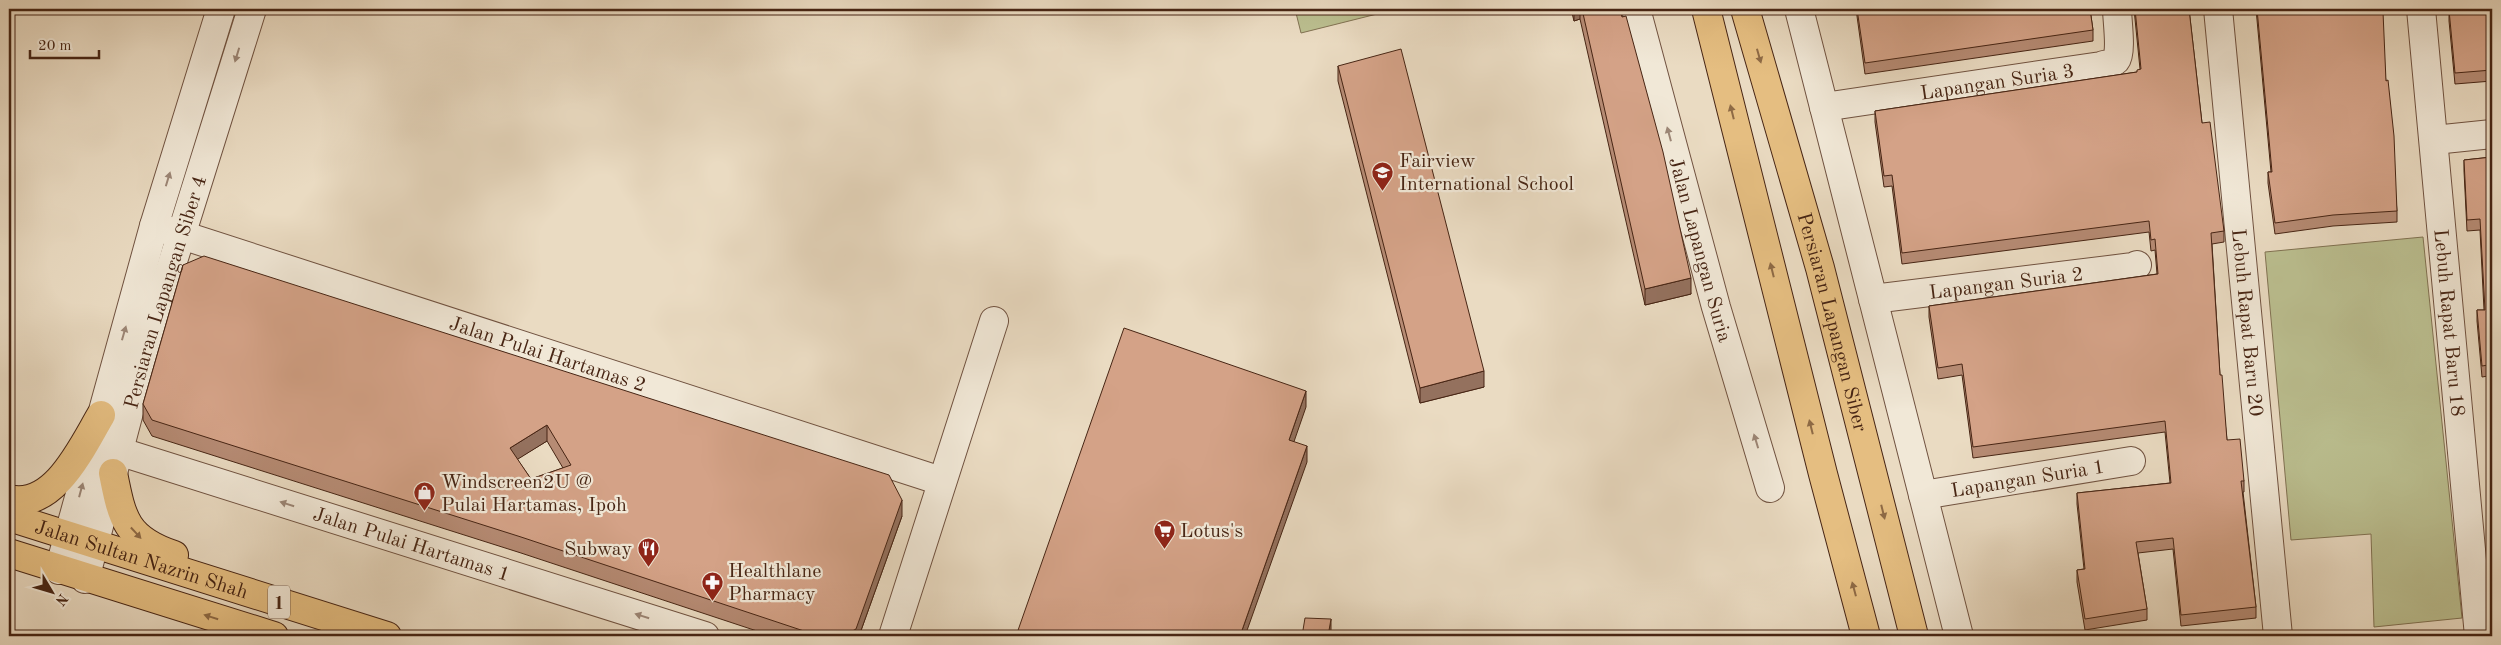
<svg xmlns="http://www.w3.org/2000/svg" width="2501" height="645" viewBox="0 0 2501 645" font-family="'Old Standard TT',serif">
	<rect width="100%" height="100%" fill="#eadbc2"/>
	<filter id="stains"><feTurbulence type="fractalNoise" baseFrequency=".004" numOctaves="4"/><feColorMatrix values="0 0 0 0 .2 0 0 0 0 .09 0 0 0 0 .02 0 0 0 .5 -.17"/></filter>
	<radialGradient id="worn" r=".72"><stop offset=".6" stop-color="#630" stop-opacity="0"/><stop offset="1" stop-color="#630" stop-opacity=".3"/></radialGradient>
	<path fill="#bbbf90" stroke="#817252" d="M1295,9H1397L1301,33Z
		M2423,237L2462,618L2374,627L2371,534L2291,540L2265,252Z"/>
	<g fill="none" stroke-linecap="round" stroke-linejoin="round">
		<defs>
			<g id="minor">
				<path id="s1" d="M1636,9L1716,307L1770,488"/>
				<path d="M1799,9L1959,636"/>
				<path id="s2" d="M2218,9L2278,636"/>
				<path id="s3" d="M2421,9L2479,636"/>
				<path id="s4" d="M1824,107L2101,66C2106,64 2112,64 2116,60C2122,53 2117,19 2117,9"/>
				<path d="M2434,140L2492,134"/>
				<path id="s5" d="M154,226L941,481"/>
				<path id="s6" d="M1873,299L2133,267L2137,265"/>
				<path id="s7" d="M118,451L705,636"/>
				<path id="s8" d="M1923,495L2131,461"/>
				<path d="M59,570L154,226L221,9"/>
				<path id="s9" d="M85,579L147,344L252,9"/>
				<path d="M893,636L994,321"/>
			</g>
			<g id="major">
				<path d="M1706,9L1823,474L1866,636"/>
				<path id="s10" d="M1745,9L1820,268L1914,636"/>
			</g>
			<g id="highway">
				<path d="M113,473C122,519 126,539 174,555"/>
				<path d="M9,499C54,510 82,447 101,415"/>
				<path id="s11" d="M9,517L387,636"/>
				<path d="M9,553L274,636"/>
			</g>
		</defs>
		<use href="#minor" stroke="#705240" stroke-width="30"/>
		<use href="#major" stroke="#472514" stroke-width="30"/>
		<use href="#highway" stroke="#472514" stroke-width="30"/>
		<use href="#minor" stroke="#f1e8d7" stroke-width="28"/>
		<use href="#major" stroke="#e5be81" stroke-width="28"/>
		<use href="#highway" stroke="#e5be81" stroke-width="28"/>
	</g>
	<path fill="#b68b74" stroke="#472514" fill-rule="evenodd" d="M1571,9H1620L1691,294L1645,305L1580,19L1574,21Z
		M1856,9H2090L2093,30V41L1865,74Z
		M2134,9H2189L2202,123L2224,231V242L2212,244L2220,375L2227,440L2244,481V492H2243L2256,607V618L2181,626L2173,549L2138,553L2147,609V620L2085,630L2077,582V570L2084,569L2077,504V493L2170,483L2165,432L1973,458L1962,375L1938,379L1929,317V306L2157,274L2155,250L2151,251L2149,232L1902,264L1892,186L1884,187L1875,122V111L2137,72L2140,69Z
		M2256,9H2375L2386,81L2397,211V222L2333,226L2275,234L2268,183V172H2271Z
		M2492,9V81L2455,84L2449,21V10Z
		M1338,66L1484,387L1420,403L1338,81Z
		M2492,157V449L2488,376L2482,377L2477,321V310H2484L2480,230L2467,231L2464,171V160Z
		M183,265L902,516L859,636H772L521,553L152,436L143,420V404ZM547,441L563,468L531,479L517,459Z"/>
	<path fill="#94715e" stroke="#472514" d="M1574,9H1580V19L1574,21Z
		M1691,278V294L1645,305V289Z
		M1484,371V387L1420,403V388Z
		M1306,391V407L1289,456V440Z
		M547,425V441L510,464V448Z
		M1307,446V462L1245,636H1240Z
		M902,500V516L859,636H843Z
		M1331,619V636H1328Z"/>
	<path fill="#d4a287" stroke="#472514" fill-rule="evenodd" d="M1582,9H1620L1622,17L1626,16L1663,152L1691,278L1645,289Z
		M1857,9H2090L2093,30L1865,63Z
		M2135,9H2189L2202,123L2210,122L2224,231L2211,233L2220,375H2222L2227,440L2240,439L2244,481H2241L2256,607L2181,615L2173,538L2136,542L2147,609L2085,619L2077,570L2085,569L2077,493L2171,483L2165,421L1973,447L1962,364L1938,368L1929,306L2158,274L2155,239L2151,240L2149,221L1902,253L1892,175L1884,176L1875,111L2137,72V70L2141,69Z
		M2257,9H2375V12H2383L2386,81L2388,80L2394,136L2397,211L2333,215L2275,223L2268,172H2272Z
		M2463,9H2492V70L2455,73L2449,10Z
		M1401,49L1484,371L1420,388L1338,66Z
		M2492,157V438L2488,365L2482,366L2477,310H2485L2480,219L2467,220L2464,160Z
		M204,256L889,475L902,500L856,629L843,636H819L521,537L152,420L143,404L183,265ZM547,425L571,465L531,479L510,448Z
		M1124,328L1306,391L1289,440L1307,446L1240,636H1016Z
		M1305,618L1331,619L1328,636H1302Z"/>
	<defs><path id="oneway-solid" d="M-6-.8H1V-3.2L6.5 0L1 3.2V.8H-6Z" transform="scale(1.25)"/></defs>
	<g fill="#9c8676">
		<use href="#oneway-solid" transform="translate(237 55) rotate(107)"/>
		<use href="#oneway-solid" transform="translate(1669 134) rotate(-105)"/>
		<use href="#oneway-solid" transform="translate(168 179) rotate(-73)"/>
		<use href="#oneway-solid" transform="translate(124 333) rotate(-74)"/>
		<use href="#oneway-solid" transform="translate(1756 441) rotate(-107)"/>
		<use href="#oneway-solid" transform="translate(81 490) rotate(-75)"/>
		<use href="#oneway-solid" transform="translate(287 504) rotate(-162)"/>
		<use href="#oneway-solid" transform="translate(642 616) rotate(-162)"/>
	</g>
	<g fill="#8e6a45">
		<use href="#oneway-solid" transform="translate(1759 56) rotate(74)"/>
		<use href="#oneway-solid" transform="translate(1732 112) rotate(-104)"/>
		<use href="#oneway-solid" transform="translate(1772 270) rotate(-104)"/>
		<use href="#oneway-solid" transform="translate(1811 427) rotate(-104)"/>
		<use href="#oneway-solid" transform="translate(1883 512) rotate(76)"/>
		<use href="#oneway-solid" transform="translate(136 533) rotate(47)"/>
		<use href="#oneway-solid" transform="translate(1854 589) rotate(-105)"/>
		<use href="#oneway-solid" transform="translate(211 617) rotate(-163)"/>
	</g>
	<defs>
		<symbol id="school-pin" viewBox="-11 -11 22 30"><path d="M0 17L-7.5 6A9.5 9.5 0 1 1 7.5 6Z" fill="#8f2418" stroke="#f1e8d7"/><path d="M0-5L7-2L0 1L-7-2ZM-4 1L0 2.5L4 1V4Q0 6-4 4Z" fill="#fff"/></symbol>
		<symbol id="shop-pin" viewBox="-11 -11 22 30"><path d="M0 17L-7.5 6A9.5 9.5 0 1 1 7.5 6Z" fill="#8f2418" stroke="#f1e8d7"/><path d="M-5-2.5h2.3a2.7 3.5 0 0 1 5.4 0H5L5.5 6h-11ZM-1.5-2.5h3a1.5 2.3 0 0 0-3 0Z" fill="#fff"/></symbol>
		<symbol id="supermarket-pin" viewBox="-11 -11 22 30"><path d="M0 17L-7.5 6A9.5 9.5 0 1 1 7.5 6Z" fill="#8f2418" stroke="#f1e8d7"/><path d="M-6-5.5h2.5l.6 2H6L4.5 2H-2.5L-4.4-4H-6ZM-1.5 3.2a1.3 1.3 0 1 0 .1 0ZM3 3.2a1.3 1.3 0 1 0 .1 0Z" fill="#fff"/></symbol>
		<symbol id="restaurant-pin" viewBox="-11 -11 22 30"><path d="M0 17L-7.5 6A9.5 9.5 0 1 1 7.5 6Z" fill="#8f2418" stroke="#f1e8d7"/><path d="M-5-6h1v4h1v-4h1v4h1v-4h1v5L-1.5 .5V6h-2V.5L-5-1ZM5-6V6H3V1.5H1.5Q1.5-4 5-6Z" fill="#fff"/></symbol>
		<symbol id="pharmacy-pin" viewBox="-11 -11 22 30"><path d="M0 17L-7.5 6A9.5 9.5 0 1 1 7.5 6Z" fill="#8f2418" stroke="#f1e8d7"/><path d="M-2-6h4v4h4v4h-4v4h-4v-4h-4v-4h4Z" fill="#fff"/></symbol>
	</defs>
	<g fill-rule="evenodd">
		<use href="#school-pin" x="1370" y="160" width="25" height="34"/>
		<use href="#shop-pin" x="412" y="480" width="25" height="34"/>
		<use href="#supermarket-pin" x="1152" y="518" width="25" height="34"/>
		<use href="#restaurant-pin" x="636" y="536" width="25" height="34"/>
		<use href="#pharmacy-pin" x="700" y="570" width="25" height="34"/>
	</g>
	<g text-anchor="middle" stroke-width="4.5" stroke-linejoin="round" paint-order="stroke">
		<rect fill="#f1e8d7" stroke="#7a604e" stroke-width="1" x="268" y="585.5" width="22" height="33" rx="4"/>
		<g font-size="19" font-weight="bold" fill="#472514">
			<text x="279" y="609">1</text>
		</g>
		<g font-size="20" fill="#472514" stroke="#f1e8d7">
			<text dy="7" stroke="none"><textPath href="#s4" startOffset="175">Lapangan Suria 3</textPath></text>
			<text dy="7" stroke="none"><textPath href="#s1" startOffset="249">Jalan Lapangan Suria</textPath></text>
			<text dy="7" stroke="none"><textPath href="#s6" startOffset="134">Lapangan Suria 2</textPath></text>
			<text dy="7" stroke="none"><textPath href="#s9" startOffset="298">Persiaran Lapangan Siber 4</textPath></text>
			<text dy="7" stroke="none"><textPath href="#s10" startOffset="325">Persiaran Lapangan Siber</textPath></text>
			<text dy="7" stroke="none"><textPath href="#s3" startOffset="315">Lebuh Rapat Baru 18</textPath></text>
			<text dy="7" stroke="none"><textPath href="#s2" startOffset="315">Lebuh Rapat Baru 20</textPath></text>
			<text dy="7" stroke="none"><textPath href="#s5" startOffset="414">Jalan Pulai Hartamas 2</textPath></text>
			<text dy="7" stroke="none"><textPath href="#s8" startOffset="106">Lapangan Suria 1</textPath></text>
			<text dy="7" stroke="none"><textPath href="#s7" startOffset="308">Jalan Pulai Hartamas 1</textPath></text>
			<text dy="7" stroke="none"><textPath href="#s11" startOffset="139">Jalan Sultan Nazrin Shah</textPath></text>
		</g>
		<g font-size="20" fill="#472514" stroke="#f1e8d7" text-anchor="start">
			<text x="1399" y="167">Fairview<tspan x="1399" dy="23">International School</tspan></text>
			<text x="441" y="488">Windscreen2U @<tspan x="441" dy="23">Pulai Hartamas, Ipoh</tspan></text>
			<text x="1180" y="537">Lotus's</text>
			<text x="632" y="555" text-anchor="end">Subway</text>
			<text x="728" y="577">Healthlane<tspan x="728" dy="23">Pharmacy</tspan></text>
		</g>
	</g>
	<rect width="2501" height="645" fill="none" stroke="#eadbc2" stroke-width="30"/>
	<rect x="10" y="10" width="2481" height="625" fill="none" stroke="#472514" stroke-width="2.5"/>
	<rect x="15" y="15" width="2471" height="615" fill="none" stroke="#472514"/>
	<g transform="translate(52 592) rotate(128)" stroke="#f1e8d7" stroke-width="4" paint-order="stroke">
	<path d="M0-4L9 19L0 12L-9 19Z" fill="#472514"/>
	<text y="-8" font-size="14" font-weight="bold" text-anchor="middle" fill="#472514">N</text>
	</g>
	<path d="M30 50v8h69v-8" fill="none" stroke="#472514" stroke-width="2.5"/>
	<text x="38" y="50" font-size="15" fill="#472514" stroke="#f1e8d7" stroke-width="4" paint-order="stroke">20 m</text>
	<rect width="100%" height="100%" filter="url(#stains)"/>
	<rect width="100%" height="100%" fill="url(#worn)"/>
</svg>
